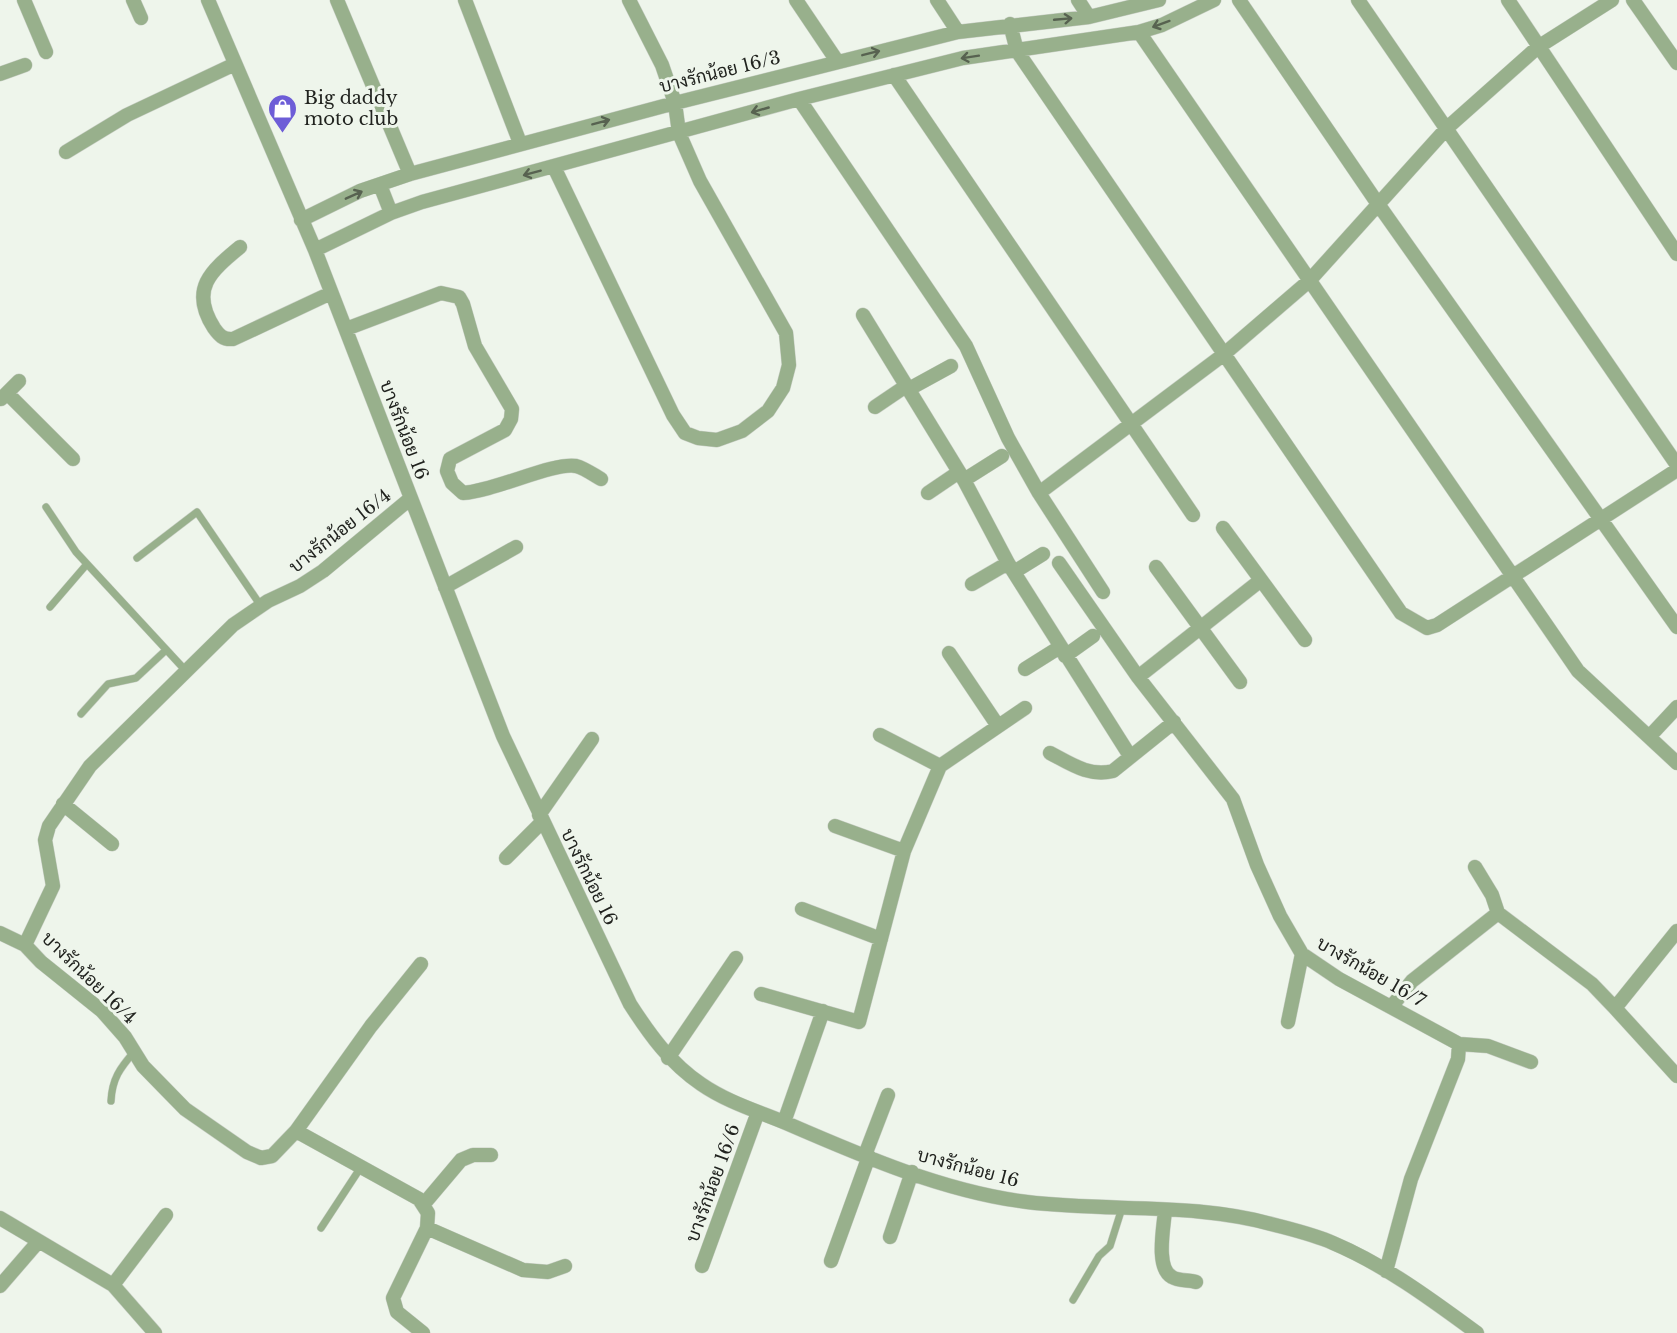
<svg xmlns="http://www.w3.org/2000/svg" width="1677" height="1333" viewBox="0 0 1677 1333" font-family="'Libre Baskerville',Sarabun,serif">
	<rect width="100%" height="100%" fill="#eef5eb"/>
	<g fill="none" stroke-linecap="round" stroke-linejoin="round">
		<defs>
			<path id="lane" d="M46,507L76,552L186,671
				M137,558L197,512L261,606
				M50,607L87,564
				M81,714L108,684L136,678L166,650
				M111,1101C112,1079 120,1068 134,1052
				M321,1228L361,1167
				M1073,1300L1099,1256L1110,1246L1122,1208"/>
			<path id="street" d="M24,0L46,52
				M133,0L141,18
				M208,0L315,250L503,736L630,1004C650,1035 670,1063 701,1084C727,1102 757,1111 786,1123C862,1156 945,1192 1027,1202C1110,1212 1194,1202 1275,1225C1294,1230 1315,1235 1333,1243C1385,1265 1432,1300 1477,1333
				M337,0L410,174
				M465,0L520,143
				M796,0L837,61
				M937,0L958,32
				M1078,0L1089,17
				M1239,0L1378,204L1677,627
				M1358,0L1677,465
				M1508,0L1677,254
				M1633,0L1677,63
				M1010,24L1017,51L1401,613L1427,628L1437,625L1677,470
				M1139,32L1578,671L1677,763
				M0,74L25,65
				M894,75L1193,515
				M799,99L966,346L1008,438L1039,493L1103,592
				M66,152L127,115L235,64
				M554,167L673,415L685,433L698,438L717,440L742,431L768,411L783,388L789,365L786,333L700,181L679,133L675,103L662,65L629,0
				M380,185L391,213
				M301,220L360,191L410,174L675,103L958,32L1089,17L1159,0
				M240,247C211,271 189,289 214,328C219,335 223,340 233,339L331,293
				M315,250L391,213L422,202L799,99L963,58L1139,32L1162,25L1214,0
				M863,315L964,480L1008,563L1130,756
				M346,329L441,293L459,297L463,304L475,346L512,409L511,419L505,430L450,459L447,471L452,483L463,493C495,491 553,462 576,466C584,468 594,475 601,479
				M909,389L951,366
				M7,393L73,459
				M1,399L19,381
				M875,407L906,386
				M964,480L1002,456
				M928,493L959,472
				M1039,493L1223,355L1309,281L1447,128L1538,47L1612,0
				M411,498L323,571L300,586L268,601L233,625L90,766L49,826L45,840L53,886L25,945L41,962L102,1011L125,1037L143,1066L185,1109L247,1152L261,1158L272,1156L296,1131L371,1026L421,964
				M1223,528L1305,640
				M1059,563L1138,677L1233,799L1257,865L1280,916L1302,954L1339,979L1459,1044L1458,1059L1411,1179L1386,1271
				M1156,567L1240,682
				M1014,572L1043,554
				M972,584L1008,563
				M445,587L516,547
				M949,653L998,726
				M1065,656L1093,636
				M1025,669L1060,647
				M1138,677L1261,580
				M880,735L940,766
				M1649,737L1677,707
				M1050,753C1071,764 1089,777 1113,771L1174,722
				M63,804L112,844
				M539,815L592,739
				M835,826L904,851
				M506,858L542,822
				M1475,867L1492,895L1498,913
				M802,909L881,939
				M0,933L25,945
				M761,994L859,1022L904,851L940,766L1025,708
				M1392,1006L1412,981L1498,913L1592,984L1615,1008L1677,931
				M1615,1008L1677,1076
				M1288,1022L1302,954
				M1459,1044L1488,1046L1531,1062
				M668,1058L736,958
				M784,1122L823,1011
				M296,1131L419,1199L428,1213L427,1228L393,1298L397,1312L423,1333
				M865,1155L888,1095
				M423,1205L461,1160L473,1155H491
				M1165,1210C1164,1226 1155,1268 1172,1277C1178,1281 1189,1280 1196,1282
				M0,1218L113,1285L155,1333
				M427,1228L523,1270L548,1272L565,1266
				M890,1237L912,1172
				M831,1261L869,1156
				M702,1266L758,1112
				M113,1285L166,1215
				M0,1286L38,1242"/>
		</defs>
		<use href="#lane" stroke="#c9cfc6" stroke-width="8"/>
		<use href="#street" stroke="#c9cfc6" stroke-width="15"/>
		<use href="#lane" stroke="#98b08c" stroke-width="7"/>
		<use href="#street" stroke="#98b08c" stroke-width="14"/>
	</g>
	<defs><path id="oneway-shaft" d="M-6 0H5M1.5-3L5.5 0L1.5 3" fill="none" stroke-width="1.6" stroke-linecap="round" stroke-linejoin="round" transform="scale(1.5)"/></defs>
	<g stroke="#576250">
		<use href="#oneway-shaft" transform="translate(1063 19) rotate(-5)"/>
		<use href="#oneway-shaft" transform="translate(1161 24) rotate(160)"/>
		<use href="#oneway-shaft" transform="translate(871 53) rotate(-14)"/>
		<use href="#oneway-shaft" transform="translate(970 57) rotate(171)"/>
		<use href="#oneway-shaft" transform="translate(760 110) rotate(164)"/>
		<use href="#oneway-shaft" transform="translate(601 122) rotate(-15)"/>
		<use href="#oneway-shaft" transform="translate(532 173) rotate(165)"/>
		<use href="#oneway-shaft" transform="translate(354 195) rotate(-24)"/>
	</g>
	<defs>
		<symbol id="shop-pin" viewBox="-11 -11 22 30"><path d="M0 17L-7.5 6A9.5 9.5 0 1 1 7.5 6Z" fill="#6d5dd7" stroke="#eef5eb"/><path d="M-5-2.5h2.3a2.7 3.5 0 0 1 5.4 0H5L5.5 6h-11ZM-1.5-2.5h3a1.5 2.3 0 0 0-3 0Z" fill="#fff"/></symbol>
	</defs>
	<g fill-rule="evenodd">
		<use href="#shop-pin" x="266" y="92" width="33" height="45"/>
	</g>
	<g text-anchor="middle" stroke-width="6" stroke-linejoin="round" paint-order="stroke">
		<g font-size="18" fill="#21231f" stroke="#eef5eb">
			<text transform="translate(720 72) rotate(-14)" y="6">บางรักน้อย 16/3</text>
			<text transform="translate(404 430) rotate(69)" y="6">บางรักน้อย 16</text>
			<text transform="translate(340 531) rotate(-38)" y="6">บางรักน้อย 16/4</text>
			<text transform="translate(589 877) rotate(64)" y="6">บางรักน้อย 16</text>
			<text transform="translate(1371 972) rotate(30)" y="6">บางรักน้อย 16/7</text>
			<text transform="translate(89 978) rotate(44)" y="6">บางรักน้อย 16/4</text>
			<text transform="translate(968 1168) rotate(15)" y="6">บางรักน้อย 16</text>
			<text transform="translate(713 1183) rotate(-70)" y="6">บางรักน้อย 16/6</text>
		</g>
		<g font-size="18" fill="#21231f" stroke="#eef5eb" text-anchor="start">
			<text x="304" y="104">Big daddy<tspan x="304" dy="21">moto club</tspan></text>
		</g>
	</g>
</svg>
